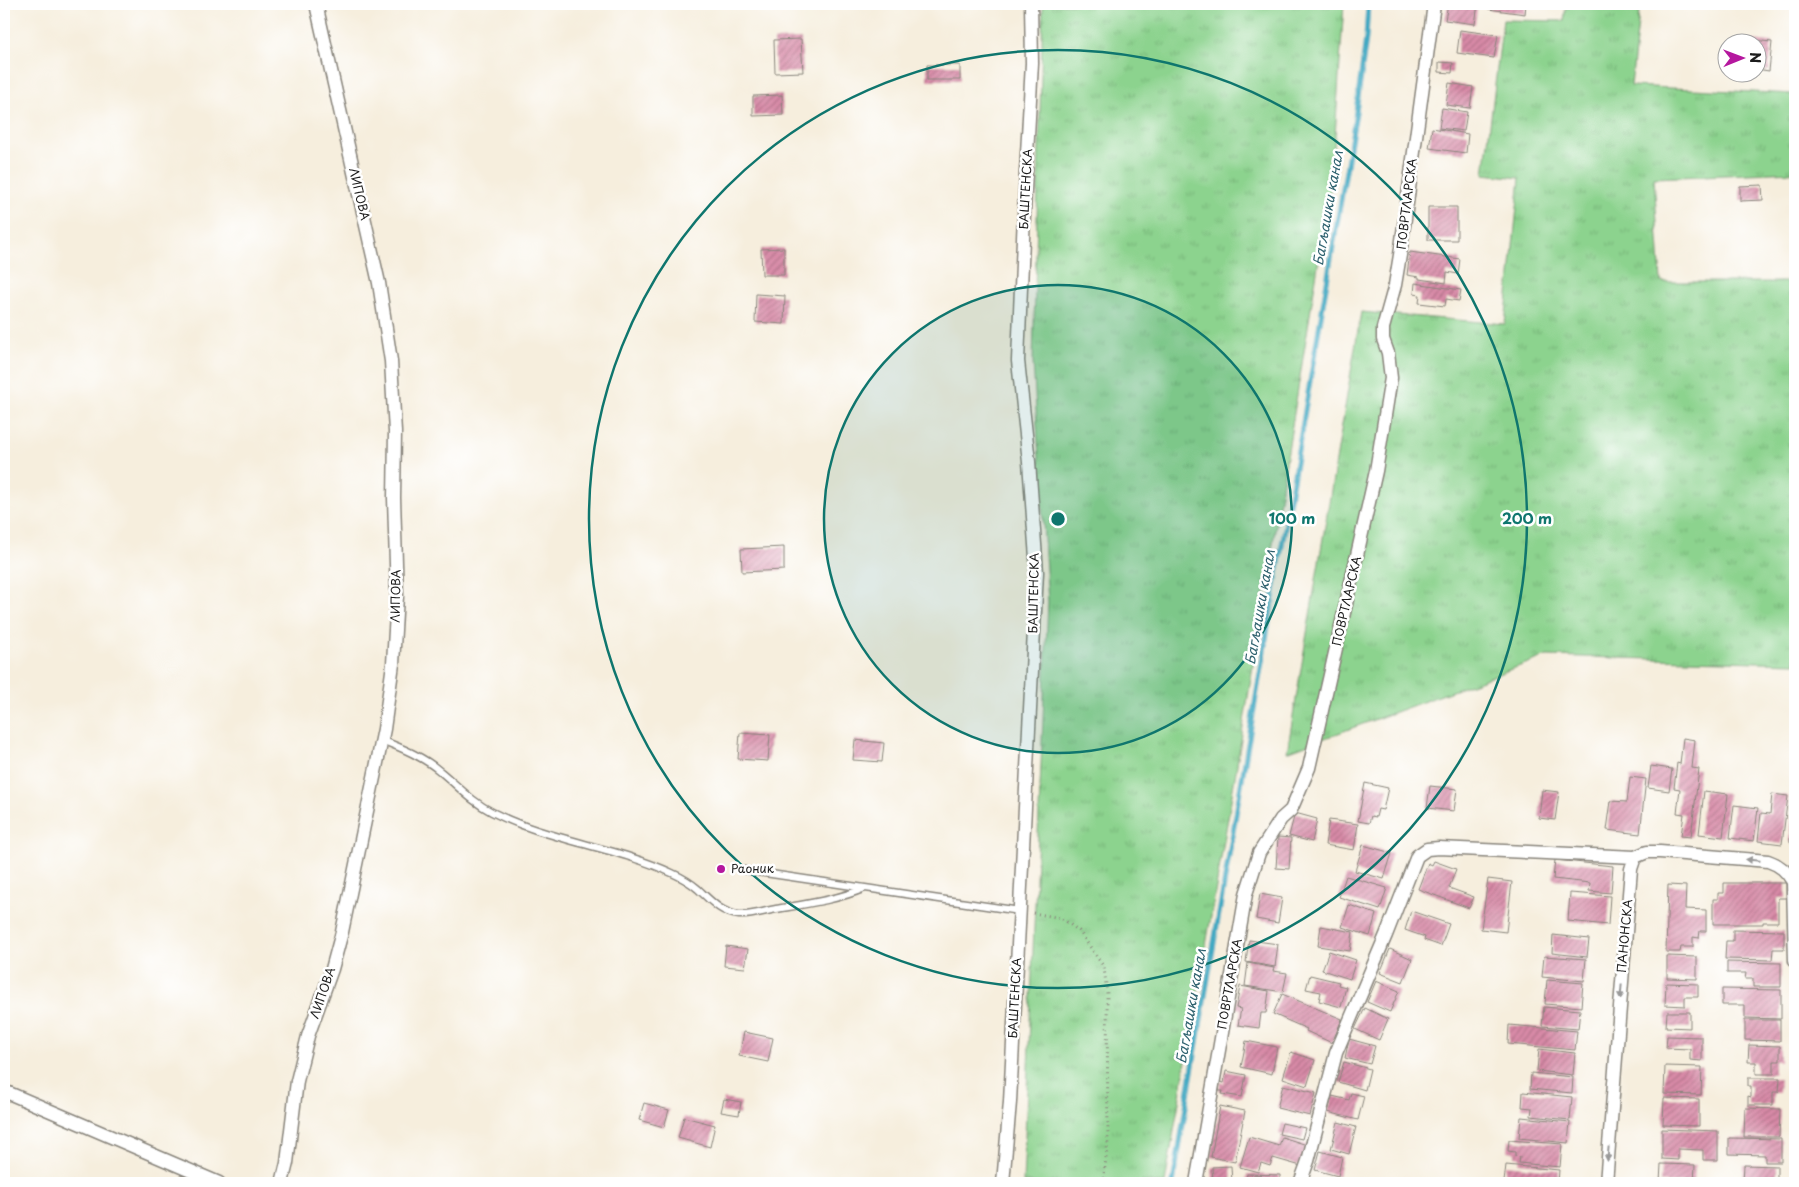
<svg xmlns="http://www.w3.org/2000/svg" width="1799" height="1187" viewBox="0 0 1799 1187" font-family="'Playpen Sans',sans-serif">
	<defs>
		<pattern id="grass-tufts" width="24" height="20" patternUnits="userSpaceOnUse" patternTransform="scale(1.25)"><rect width="24" height="20" fill="#8cd38e"/><path d="M3 7l-1-3M5 7V3M7 7l1-3M15 17l-1-3M17 17v-4M19 17l1-3" fill="none" stroke="#78b57a"/></pattern>
		<pattern id="building-hatch" width="6" height="6" patternUnits="userSpaceOnUse" patternTransform="scale(1.25)"><rect width="6" height="6" fill="#d88aa7"/><path d="M-1 1l2-2M0 6l6-6M5 7l2-2" fill="none" stroke="#ae7087"/></pattern>
	</defs>
	<rect width="100%" height="100%" fill="#fff"/>
	<filter id="ink" filterUnits="userSpaceOnUse"><feTurbulence type="fractalNoise" baseFrequency=".02" numOctaves="2"/><feDisplacementMap in="SourceGraphic" scale="10" xChannelSelector="R" yChannelSelector="G"/><feConvolveMatrix kernelMatrix="1 2 1 2 8 2 1 2 1" color-interpolation-filters="sRGB"/></filter>
	<filter id="wash" filterUnits="userSpaceOnUse"><feTurbulence type="fractalNoise" baseFrequency=".0096" numOctaves="4" result="noise"/><feDisplacementMap in="SourceGraphic" scale="20" xChannelSelector="R" yChannelSelector="G"/><feGaussianBlur stdDeviation="1.12" result="paint"/><feColorMatrix in="noise" values="0 0 0 0 0 0 0 0 0 0 0 0 0 0 0 0 0 1.4 0 .05"/><feComposite in="paint" operator="in"/></filter>
	<g filter="url(#wash)">
		<rect width="100%" height="100%" fill="#f6eedd"/>
		<path fill="url(#grass-tufts)" stroke="#547855" d="M1043,4H1344L1332,179L1235,777L1165,1183H1023L1048,602L1033,362Z
			M1566,4H1640L1631,86L1795,94V172L1654,178L1661,282H1795V663L1547,656L1287,752L1361,312L1505,324L1520,178L1484,174L1503,20L1564,21Z"/>
		<g fill="none" stroke-linecap="round" stroke-linejoin="round">
			<path stroke="#42a9c2" stroke-width="5" d="M1173,1183L1356,112L1366,38L1368,4"/>
		</g>
		<g id="blocks">
			<path fill="url(#building-hatch)" d="M1448,4H1478L1475,24L1445,20Z
				M1489,4H1526L1525,14L1488,9Z
				M1460,30L1498,35L1494,58L1457,53Z
				M801,39L803,72L775,73L774,40Z
				M1751,40L1772,42L1769,71L1756,69V42H1751Z
				M1439,62L1453,63L1452,73L1439,72Z
				M927,65H960V80H927Z
				M1449,83L1473,87L1470,108L1446,105Z
				M782,95L783,115L753,116V96Z
				M1442,108L1467,112L1464,131L1439,128Z
				M1432,128L1468,134L1466,153L1429,148Z
				M1762,185L1763,200L1740,201V186Z
				M1428,207H1457V240H1428Z
				M784,248V275H762L761,249Z
				M1410,252L1460,259L1458,274L1447,272L1446,283L1419,279V277L1407,275Z
				M1415,283L1461,290L1459,301L1446,299L1445,306L1419,303L1420,295L1414,294Z
				M756,294L785,296L784,324L755,322Z
				M784,547V570L742,572L741,549Z
				M740,733L770,735L768,761L738,759Z
				M1683,738L1695,740L1692,768L1699,769L1691,837L1681,836L1684,814L1677,813L1680,789L1674,788L1677,763L1680,764Z
				M855,740L884,743L882,762L853,760Z
				M1651,766L1672,769L1669,791L1648,788Z
				M1630,777L1646,779L1640,834L1607,830L1611,801L1627,802Z
				M1365,783L1388,788L1383,810L1378,809L1376,817L1371,816L1369,823L1358,821Z
				M1430,786L1457,789L1454,811L1427,808Z
				M1542,790L1559,792L1555,820L1539,818Z
				M1704,791L1728,794L1723,837L1699,834Z
				M1772,794L1788,796L1782,844L1758,841L1761,813L1770,814Z
				M1734,805L1758,808L1754,841L1730,838Z
				M1295,813L1317,819L1312,842L1289,836Z
				M1792,818L1795,819V842H1790Z
				M1329,820L1358,824L1354,850L1325,845Z
				M1278,837L1291,838L1289,869L1276,868Z
				M1363,845L1392,853L1384,879L1355,871Z
				M1555,860L1613,866L1611,893L1589,891L1590,883L1553,879Z
				M1434,861L1456,869L1449,888L1474,897L1469,908L1418,889L1428,863L1432,865Z
				M1346,876L1387,888L1380,910L1339,897Z
				M1488,879L1512,882L1506,932L1481,929Z
				M1724,883H1786V898H1778V922H1763V924H1713V899H1718V893H1724Z
				M1668,885L1686,886L1685,909L1706,910V931H1700L1699,938L1693,937V947H1681L1680,952H1666Z
				M1570,893L1610,896L1608,925L1568,921Z
				M1260,894L1282,898L1278,923L1256,919Z
				M1349,905L1376,914L1370,936L1342,927Z
				M1411,911L1449,924L1441,946L1424,940L1425,937L1405,930Z
				M1321,926L1353,932L1350,951L1318,946Z
				M1733,930L1784,931V949H1773L1772,960L1725,959L1726,941H1733Z
				M1553,935L1589,939L1587,957L1552,953Z
				M1249,940L1278,944L1275,967L1246,962Z
				M726,946L748,949L745,968L724,966Z
				M1390,949L1412,959L1403,982L1380,973Z
				M1329,951L1356,960L1350,979L1322,970Z
				M1544,956L1586,959L1584,981L1542,977Z
				M1667,956L1697,957V979L1667,978Z
				M1727,962L1781,963V987H1753V979H1745L1746,973H1727Z
				M1248,963L1274,968L1273,971L1287,973L1283,992L1245,986Z
				M1310,975L1339,982L1338,985L1346,987L1341,1007L1319,1001L1321,992L1306,989Z
				M1547,980L1583,983L1581,1007L1545,1004Z
				M1376,981L1399,991L1390,1012L1367,1002Z
				M1666,983L1698,984V997H1685V1006L1665,1005Z
				M1240,986L1269,991L1266,1013H1261L1259,1028L1238,1025L1241,1009L1236,1008Z
				M1722,989L1781,990V1019L1745,1018V1005H1722Z
				M1282,994L1342,1019L1332,1043L1306,1031L1307,1029L1273,1014Z
				M1544,1007L1580,1010L1578,1029L1542,1026Z
				M1365,1008L1388,1019L1379,1040L1355,1029Z
				M1667,1012H1690V1028L1666,1027Z
				M1745,1020H1780V1041L1745,1040Z
				M1509,1025L1577,1031L1575,1050L1508,1044Z
				M744,1032L773,1038L768,1062L739,1056Z
				M1667,1036L1702,1037V1061L1690,1060V1049L1666,1048Z
				M1349,1039L1375,1046L1370,1064L1345,1058Z
				M1246,1041L1277,1047L1272,1074L1241,1067Z
				M1749,1045L1780,1046V1061H1774V1074H1756V1062H1748Z
				M1539,1049L1575,1053L1573,1075L1537,1071Z
				M1291,1052L1315,1060L1307,1086L1283,1078Z
				M1344,1062L1370,1069L1365,1090L1338,1082Z
				M1665,1066L1702,1067L1701,1095L1664,1094Z
				M1226,1071L1246,1075L1242,1097L1222,1094L1223,1091H1219L1220,1082L1224,1083Z
				M1531,1073L1573,1077L1572,1093L1530,1089Z
				M1748,1078H1780L1779,1092H1773V1105H1748V1096L1751,1097V1086H1748Z
				M1283,1085L1316,1093L1310,1116L1277,1108Z
				M1523,1092L1572,1097L1570,1120L1531,1116L1532,1108L1522,1107Z
				M1351,1093L1364,1096L1358,1120L1328,1112L1332,1096L1349,1100Z
				M1664,1098L1699,1099V1126L1663,1125Z
				M724,1099L741,1102L739,1115L721,1112Z
				M644,1103L669,1110L664,1127L639,1120Z
				M1220,1106L1245,1111L1235,1162L1211,1157Z
				M1745,1108L1780,1109L1779,1137H1744Z
				M684,1117L715,1125L710,1147L678,1138Z
				M1521,1117L1570,1122L1568,1143L1519,1138Z
				M1338,1122L1356,1127L1349,1154L1331,1149Z
				M1282,1123L1305,1128L1302,1139L1279,1134Z
				M1662,1129L1718,1131V1160H1703V1150L1678,1149V1160L1662,1159Z
				M1249,1137L1279,1146L1282,1137L1307,1145L1301,1166L1273,1158L1270,1166L1261,1163L1258,1172L1240,1167Z
				M1729,1138L1781,1139V1162H1765V1155L1729,1154Z
				M1509,1140L1562,1144L1560,1167L1519,1163L1520,1157L1515,1156V1152L1508,1151Z
				M1320,1151L1342,1157L1338,1176L1315,1170Z
				M1661,1164L1695,1165L1694,1183H1660Z
				M1506,1165L1559,1170L1558,1183L1504,1182Z
				M1744,1165L1777,1166V1183L1743,1182Z
				M1231,1166L1232,1183H1213L1212,1167Z
				M1247,1174L1280,1175V1183H1246Z"/>
		</g>
	</g>
	<g filter="url(#ink)">
		<use href="#blocks" fill-opacity="0" stroke="#89857c" stroke-width="1"/>
		<g fill="none" stroke-linecap="round" stroke-linejoin="round">
			<defs>
				<path id="lane" d="M381,740C402,748 424,757 441,772C458,786 472,802 492,812C549,841 614,846 672,873C681,877 690,882 698,889C710,900 721,913 739,915C751,916 764,911 776,909C806,904 837,900 865,888
					M744,870L1020,911"/>
				<path id="street" d="M4,1091L219,1183
					M282,1183L287,1163L297,1081L308,1036L332,969L342,932L384,729L393,664L397,596L394,498L395,432L391,361L379,283L316,4
					M1003,1183L1010,1102L1037,572L1029,462L1018,361L1025,190L1032,63L1031,4
					M1196,1183L1246,894L1259,853L1281,819L1291,810L1309,768L1376,471L1391,378L1388,353L1383,339V328L1395,285L1400,255L1434,4
					M1300,1183L1308,1161L1336,1053L1386,935L1417,856L1427,849L1439,848L1635,857
					M1606,1183L1631,869L1635,857L1647,852H1660L1768,861C1780,865 1787,871 1793,882L1795,961"/>
			</defs>
			<use href="#lane" stroke="#89857c" stroke-width="9"/>
			<use href="#street" stroke="#89857c" stroke-width="15"/>
			<path stroke="#89857c" stroke-width="3" stroke-dasharray="1 4" stroke-linecap="butt" d="M1033,913L1061,918L1079,931L1104,967L1107,994L1108,1142L1103,1183"/>
			<use href="#lane" stroke="#fff" stroke-width="6"/>
			<use href="#street" stroke="#fff" stroke-width="12"/>
		</g>
		<defs><path id="oneway-solid" d="M-6-.8H1V-3.2L6.5 0L1 3.2V.8H-6Z" transform="scale(1.25)"/></defs>
		<g fill="#999">
			<use href="#oneway-solid" transform="translate(1753 860) rotate(-175)"/>
			<use href="#oneway-solid" transform="translate(1621 992) rotate(95)"/>
			<use href="#oneway-solid" transform="translate(1608 1154) rotate(95)"/>
		</g>
	</g>
	<circle cx="1058" cy="519" r="234" fill="#0f766e" fill-opacity=".12"/>
	<g fill="none" stroke="#0f766e" stroke-width="2.5">
		<circle cx="1058" cy="519" r="234"/>
		<circle cx="1058" cy="519" r="469"/>
	</g>
	<circle fill="#b5179e" stroke="#fff" stroke-width="2" cx="721" cy="869" r="5"/>
	<g text-anchor="middle" stroke-width="5" stroke-linejoin="round" paint-order="stroke">
		<g font-size="12" fill="#1c1c1c" stroke="#fff">
			<text transform="translate(1026 189) rotate(-87)" y="4">БАШТЕНСКА</text>
			<text transform="translate(359 194) rotate(77)" y="4">ЛИПОВА</text>
			<text transform="translate(1407 204) rotate(-83)" y="4">ПОВРТЛАРСКА</text>
			<text transform="translate(1034 593) rotate(-89)" y="4">БАШТЕНСКА</text>
			<text transform="translate(396 596) rotate(-89)" y="4">ЛИПОВА</text>
			<text transform="translate(1347 601) rotate(-77)" y="4">ПОВРТЛАРСКА</text>
			<text transform="translate(1625 936) rotate(-85)" y="4">ПАНОНСКА</text>
			<text transform="translate(1230 984) rotate(-80)" y="4">ПОВРТЛАРСКА</text>
			<text transform="translate(323 993) rotate(-71)" y="4">ЛИПОВА</text>
			<text transform="translate(1015 998) rotate(-87)" y="4">БАШТЕНСКА</text>
		</g>
		<g font-size="12" fill="#1c1c1c" stroke="#fff" text-anchor="start">
			<text x="731" y="873">Раоник</text>
		</g>
		<g font-size="14" font-style="italic" fill="#2f626f" stroke="#fff">
			<text transform="translate(1328 208) rotate(-80)" y="5">Багљашки канал</text>
			<text transform="translate(1260 607) rotate(-80)" y="5">Багљашки канал</text>
			<text transform="translate(1191 1006) rotate(-80)" y="5">Багљашки канал</text>
		</g>
	</g>
	<circle cx="1058" cy="519" r="8" fill="#0f766e" stroke="#fff" stroke-width="2.5"/>
	<g font-size="15" text-anchor="middle" font-weight="bold" fill="#0f766e" stroke="#fff" stroke-width="5" stroke-linejoin="round" paint-order="stroke">
		<text x="1292" y="524">100 m</text>
		<text x="1527" y="524">200 m</text>
	</g>
	<rect width="1799" height="1187" fill="none" stroke="#fff" stroke-width="20"/>
	<g transform="translate(1742 58) rotate(89)"><circle r="24" fill="#ffffff" stroke="#a4a4a4"/>
	<path d="M0-4L9 19L0 12L-9 19Z" fill="#b5179e"/>
	<text y="-8" font-size="14" font-weight="bold" text-anchor="middle" fill="#1c1c1c">N</text>
	</g>
</svg>
